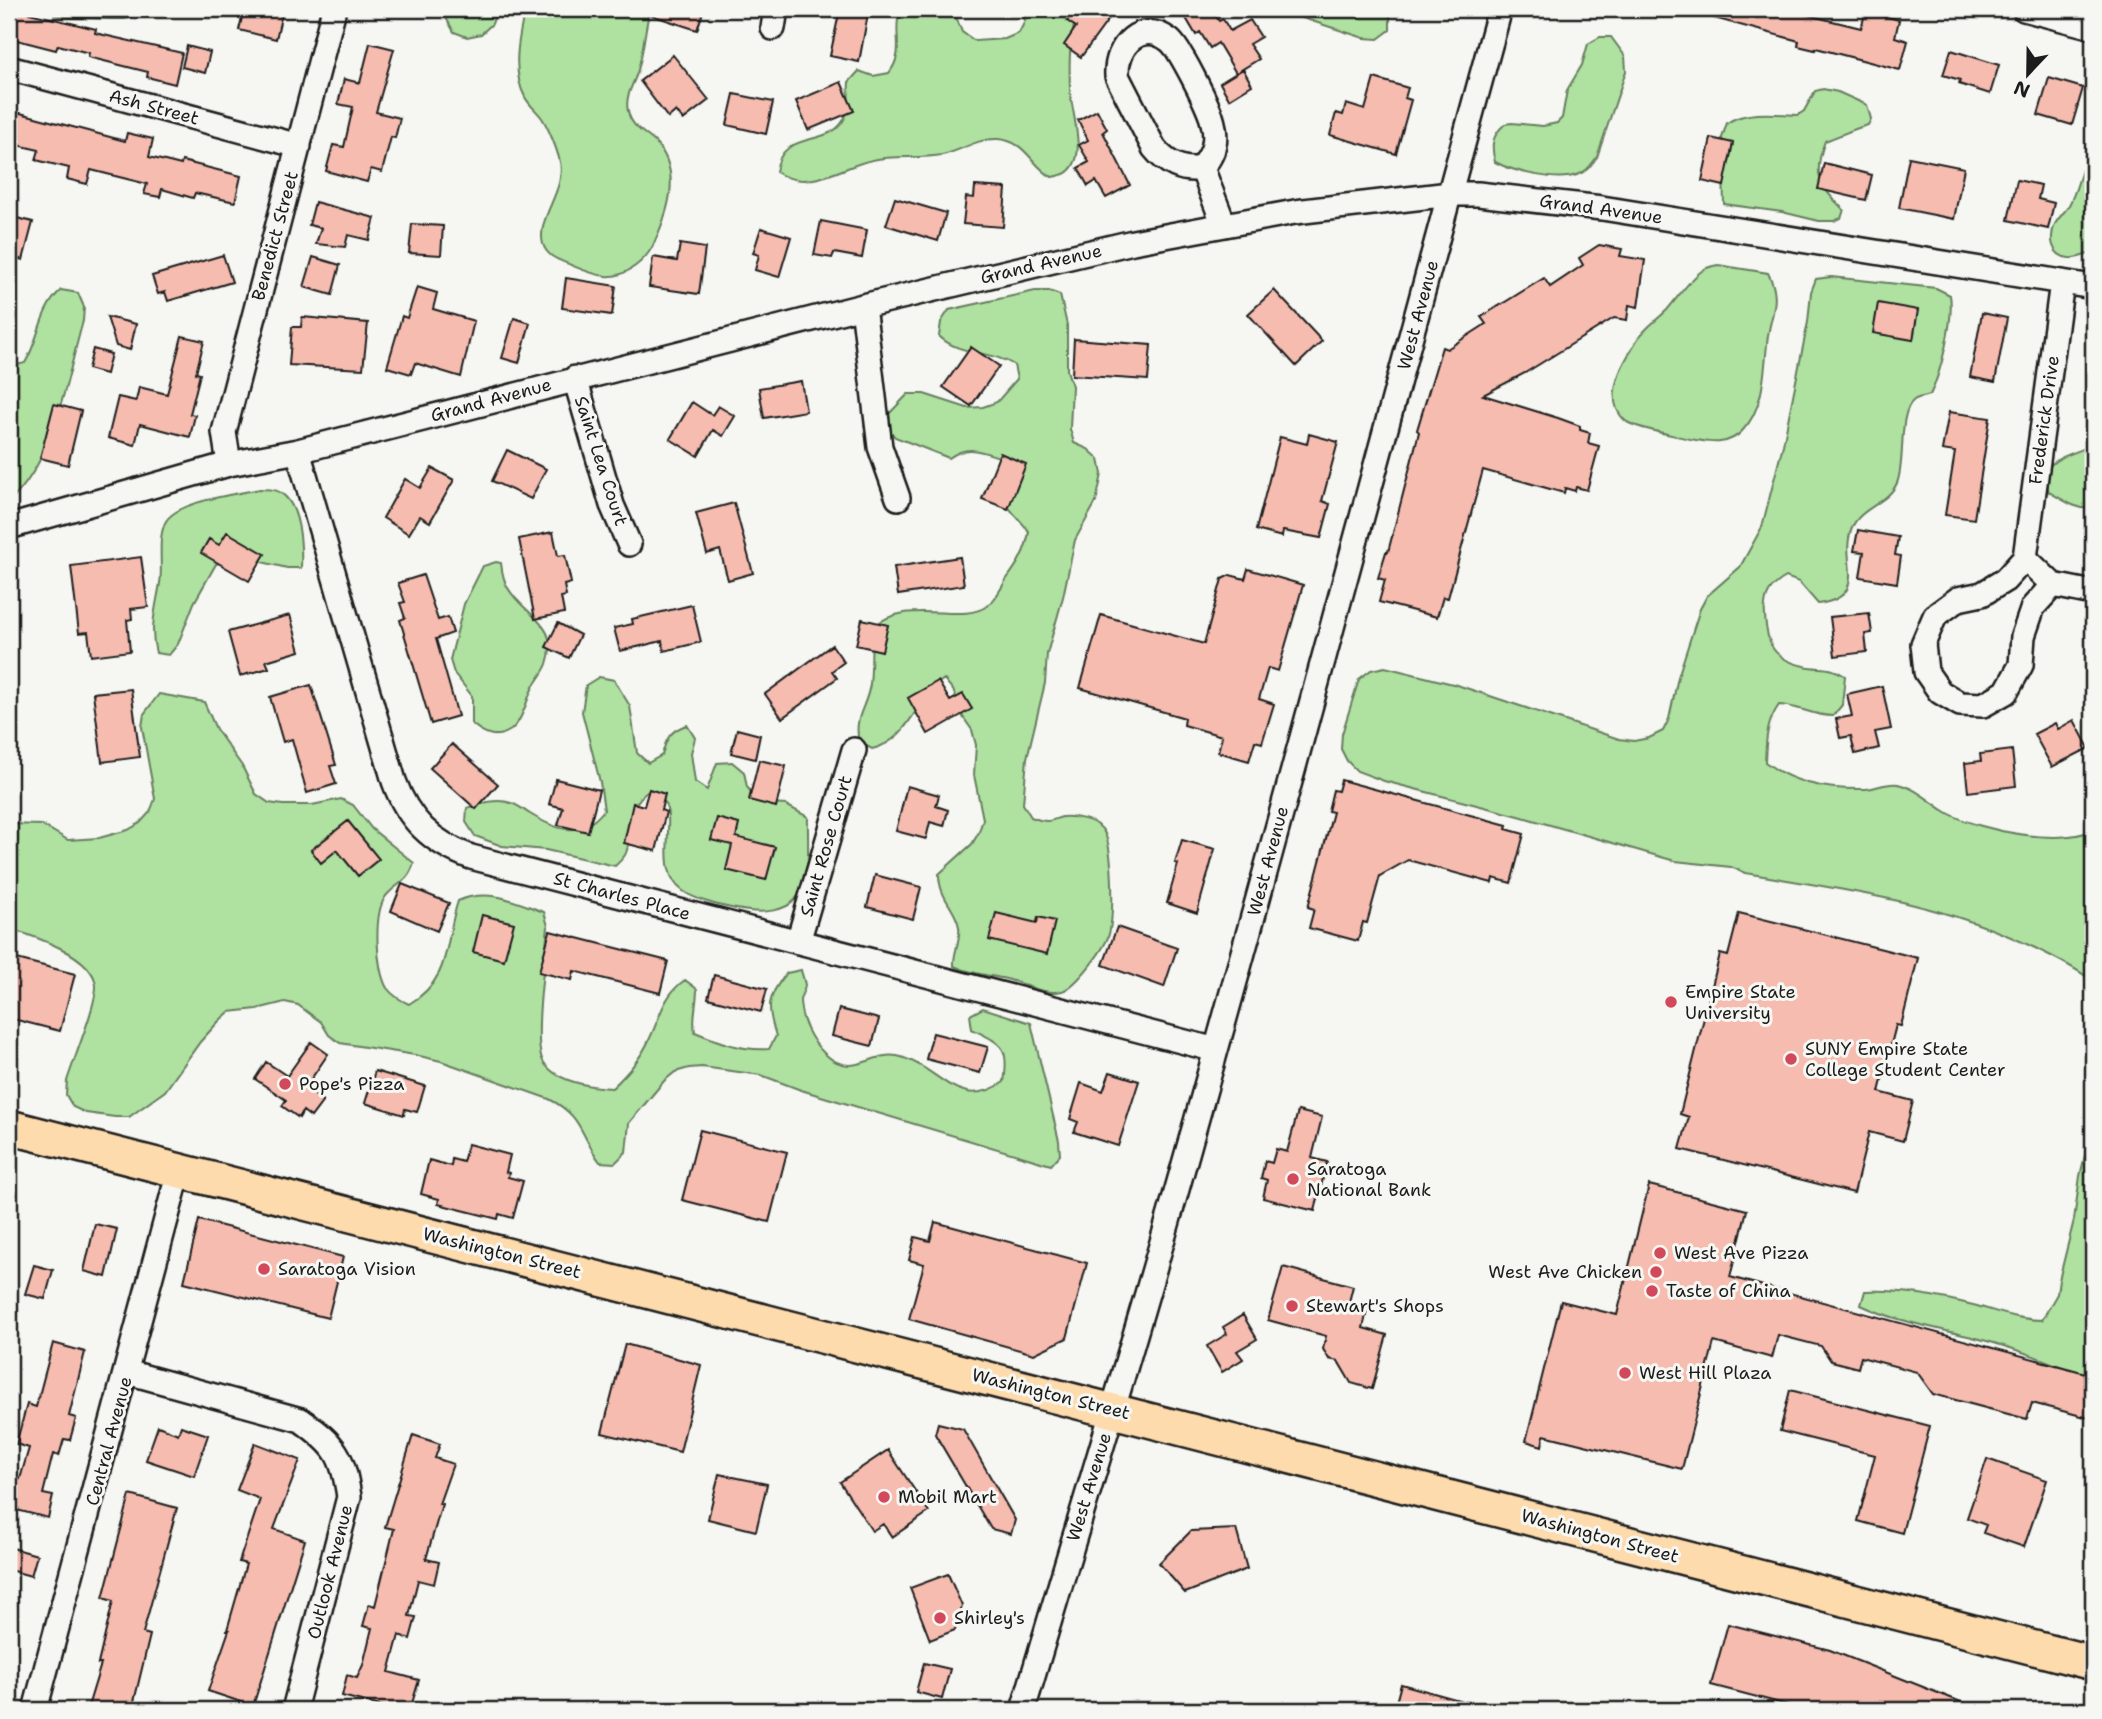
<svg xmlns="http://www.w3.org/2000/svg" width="2102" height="1719" viewBox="0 0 2102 1719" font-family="'Shantell Sans',sans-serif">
	<rect width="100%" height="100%" fill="#f6f6f2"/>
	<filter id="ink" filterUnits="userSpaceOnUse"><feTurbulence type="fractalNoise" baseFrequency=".0143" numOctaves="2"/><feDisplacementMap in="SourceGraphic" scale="14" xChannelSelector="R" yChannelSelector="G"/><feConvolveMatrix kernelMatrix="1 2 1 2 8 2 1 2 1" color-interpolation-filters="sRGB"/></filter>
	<g filter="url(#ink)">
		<path fill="#afe1a1" stroke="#667e5e" stroke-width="2" d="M57,9H144C140,13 135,16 129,18C121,21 64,17 54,15Z
			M441,9H497L492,24L481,34L467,37L454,32Z
			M525,9H650C645,28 644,47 639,66C636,82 624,94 628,111C631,127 644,132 655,142C682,170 669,210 655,241C648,259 626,278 606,276C594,275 583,270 571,265C559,260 547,257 543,244C536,218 566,191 560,162C557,149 549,129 542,118C537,111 529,105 525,97C511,71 519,36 525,9Z
			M900,9H953L962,32L975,41L1005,39L1019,33L1025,21L1021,9H1079C1069,35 1069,61 1070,89C1071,108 1084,148 1074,164C1069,174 1062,175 1052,177C1031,166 1027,141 998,139C977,138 961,151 942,155C919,159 895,155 872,160C839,167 811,193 776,172C781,129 827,148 843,121C850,111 848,94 849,82L859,71L873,76L889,73C906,51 892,34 900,9Z
			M1275,9H1385L1390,14V30L1378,39L1364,38Z
			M1600,37H1611L1625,56L1626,71L1597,157C1591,165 1587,172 1577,175C1557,182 1514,172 1495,162C1491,147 1491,136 1505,124L1512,123L1543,126L1557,123L1562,118L1567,90L1582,65L1588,44Z
			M1823,89L1838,92L1867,105L1871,119L1868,125C1852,129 1840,136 1825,141C1812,176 1819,185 1844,210L1841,218L1834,221H1819L1782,212L1724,204L1722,138L1727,123C1746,110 1776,114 1798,115L1804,111L1815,91Z
			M2093,149V247L2091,253C2085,255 2076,259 2069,258C2051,256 2049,238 2055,224C2059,217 2065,212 2069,205C2079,187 2080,166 2093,149Z
			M1718,265L1768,273C1783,302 1769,315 1767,344C1764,373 1764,408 1743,430C1737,437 1729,441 1720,442C1705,444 1640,429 1627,422C1623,419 1619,414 1617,409C1608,387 1626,358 1637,340C1645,328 1657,320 1667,310C1678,297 1689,280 1703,270C1707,267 1713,266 1718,265Z
			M1831,277L1936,288L1950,295C1954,319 1941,373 1930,395C1925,397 1918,397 1914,400C1897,413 1906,462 1897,483C1888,504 1860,507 1852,528C1838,560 1872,596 1818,604L1799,582L1786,577C1770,586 1763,597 1765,616C1767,645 1773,659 1804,666C1821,670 1829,665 1845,676L1842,705L1833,716C1813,716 1799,706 1779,705C1766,723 1766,741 1765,762C1793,784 1831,790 1866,789C1876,788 1888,782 1898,784C1917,788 1932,804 1948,813C1981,831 2059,846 2093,830V981C2074,967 2054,957 2033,947C1940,902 1845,890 1745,873L1731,867L1675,861L1519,816L1384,781L1357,771L1347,761L1341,749L1342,734L1359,679L1371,670L1385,667L1457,685L1619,739L1634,741L1649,738L1663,731L1669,719L1678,677L1700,609L1707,596L1740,567L1762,527L1783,445L1808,322L1811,292L1816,279Z
			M61,290L78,293L84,307L83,321C66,380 55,460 9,502V367L25,363C40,338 39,310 61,290Z
			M1035,291H1049L1060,295L1067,325V370L1072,386L1070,429L1074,443L1088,449L1099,459L1102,474L1096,502L1075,540L1063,597L1047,654L1045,683L1027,758L1023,804L1031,817C1036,819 1042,821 1047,821C1052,821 1057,818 1062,817C1074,816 1094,819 1102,829C1114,842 1114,916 1109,934C1106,947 1076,987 1062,991C1045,996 1023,983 1006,979C988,975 970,974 954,966C953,953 961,940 959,927C956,908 939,899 939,874L972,844L979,832L983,819L974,775L976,745L972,730L963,717L953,690L944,679C914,699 911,740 872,749L859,742C853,716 867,707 870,684C872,666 871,647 872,628C906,596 961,625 987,606C995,601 1001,588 1006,580C1018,564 1026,551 1029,531L1009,508L1011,493L1002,458C980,451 968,444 949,458L895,437L888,429V415L908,394H924L967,408L983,407L997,402L1017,379L1014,365C991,350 959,356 939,336L941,322L949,310Z
			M2093,444V508C2078,511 2063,500 2049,492C2037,455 2070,458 2093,444Z
			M260,489C266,489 272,489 277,491C301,501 302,547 301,568H287L245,558L216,564L194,603L178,644L169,655L156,653C149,628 156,608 160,583C163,565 157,540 165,523C175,501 238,494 260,489Z
			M496,562L501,563C502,572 503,580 508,588C524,616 561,623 547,664C544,672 537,680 533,687C526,701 523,720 511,730C496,740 484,734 472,724V696L454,673L450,660L464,604L483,566Z
			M599,677L614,680L630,706L637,753L648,763L662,755C666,739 670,730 687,725L695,738L691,753L695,782L707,790L717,763L732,762L744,772L747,787L756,798L770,804L786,805L808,817C807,843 813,879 795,900C785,911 763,913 749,911C732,909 696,901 683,891C653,869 678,822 663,799C661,795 655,793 650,790C624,806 635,828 626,853C624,858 619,862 615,866L546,850L502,846L475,836L466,822L467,808C481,803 497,798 511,803C518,805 525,811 530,814C558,831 581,839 604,810L600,782L582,712L586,685Z
			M159,694L204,702L216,729L242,766L256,794L269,803L283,805H312L341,799L353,805L372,829L414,863C408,883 398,882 386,896C373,913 376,970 387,988C393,996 400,1000 409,1004C452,979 444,943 458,901C488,888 514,901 544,912L548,926C546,952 532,1042 543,1061C555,1082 591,1087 612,1088C626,1075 641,1058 649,1040C660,1018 663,995 685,980L697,989C697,1005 692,1017 695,1032C719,1042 742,1051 769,1049L776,1036C767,1008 766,997 787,973L801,970C802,975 805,982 805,986C804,992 800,996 800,1001C801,1021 811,1041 825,1054C853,1080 872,1051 897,1056C939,1065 957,1114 1004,1082C1010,1046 1002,1044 972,1029L970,1015L983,1008L1031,1023L1059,1141L1060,1155L1051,1165L801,1090L761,1075L702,1067L689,1068L675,1072L664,1081L629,1123L626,1152L615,1163L600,1162C580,1135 583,1116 549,1099L441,1061L415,1055L340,1043L329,1035L321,1022L310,1014L298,1005L285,1002L257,1009L229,1012L219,1021L200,1042L165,1091L129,1117H115L86,1113L73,1107L66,1095L67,1081C73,1061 97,1003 96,986C94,955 34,936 9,929V824L42,825L68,840L99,838L128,830L140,823L150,812L155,799L142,727L144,714Z
			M2093,1122V1382C2056,1362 2017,1349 1976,1338C1937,1328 1897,1322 1861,1305L1865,1291C1902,1289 1938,1296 1973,1305C1996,1311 2019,1320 2042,1320L2057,1294L2059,1280L2074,1220L2080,1176Z"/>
		<path fill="#f7bcb0" stroke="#1c1c1c" stroke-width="2" d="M9,9H30L29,13L96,29L95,33L182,53L175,84L147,77L148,72L88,57L89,53L58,45L56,50L9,38Z
			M244,9H283L276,39L239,30Z
			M643,9H704L697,30L642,12Z
			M840,9L868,14L859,62L830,56Z
			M1076,9H1116L1081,57L1064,45L1076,27L1067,21Z
			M1202,9H1211L1219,21L1223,19L1230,31L1250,20L1261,37L1249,44L1259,59L1236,73L1218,43L1210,48L1200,32L1196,35L1186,18Z
			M1704,9H1783L1861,28L1866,11L1899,20L1895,37L1908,41L1900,70L1816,48L1815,50L1798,46L1799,41L1703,15Z
			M370,43L394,49L376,112L400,118L395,138L391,137L382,172L371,169L367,182L326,171L333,145L344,147L353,107L338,104L344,79L360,83Z
			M187,46L210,52L205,73L182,67Z
			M1951,50L1999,65L1990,94L1959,84L1960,80L1943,75Z
			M673,55L709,100L683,120L676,111L668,118L640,81Z
			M1243,69L1252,85L1229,99L1220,83Z
			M1374,78L1408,88L1405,98L1411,100L1396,154L1330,135L1336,113L1343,115L1346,104L1365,110Z
			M2049,78L2083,88L2072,125L2038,115Z
			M841,82L854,111L808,130L796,101Z
			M734,94L773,102L766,134L727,125Z
			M9,110L125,141L127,133L153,139L149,157L181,165L182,161L241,176L235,202L195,193L193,198L162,189L160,197L144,194L147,184L91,170L87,184L67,179L69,168L36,160L39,150L9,143Z
			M1097,110L1107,129L1103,132L1130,185L1106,198L1096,181L1088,186L1078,168L1089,162L1079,145L1088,140L1078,120Z
			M1711,138L1733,143L1724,186L1702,181Z
			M1909,157L1964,168L1954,219L1899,208Z
			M1824,163L1872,175L1866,200L1818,189Z
			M2017,180L2041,185L2038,199L2054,203L2048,229L2008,220Z
			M975,186L1006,188L1003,227L963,224L966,197L974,198Z
			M895,198L946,213L938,241L886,225Z
			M315,202L375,218L369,240L348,235L345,247L316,244L321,228L309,225Z
			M9,216L33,222L23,260L9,256Z
			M821,221L867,230L862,258L834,253L832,258L814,255Z
			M412,224L443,226L441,255L409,253Z
			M761,228L791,237L779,277L755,270L759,255L753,253Z
			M680,244L705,248L699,294L649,287L653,257L677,261Z
			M1599,245L1622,249L1620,256L1645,260L1638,307L1629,305L1627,320L1614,318L1525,373L1483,395L1558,418L1580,426V430L1590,433L1588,443L1599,446L1587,490L1576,487L1575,491L1565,488L1564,493L1483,470L1448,598L1443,597L1437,617L1379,602L1385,580L1378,578L1386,552H1388L1419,432L1417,430L1442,347L1447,349L1486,324L1481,317L1544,278L1550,287L1583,265L1579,258Z
			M223,255L232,282L168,301L165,292L158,294L152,276Z
			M313,257L340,265L332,295L304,287Z
			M566,278L616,286L612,315L562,308Z
			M417,287L437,293L433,309L474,321L461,377L415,363L411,374L387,367L402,316L407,318Z
			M1274,290L1322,341L1296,366L1248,314Z
			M1878,303L1918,310L1913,340L1873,333Z
			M1982,313L2007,318L1995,382L1970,377Z
			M107,317L136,324L130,350L116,346Z
			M302,317L368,323L363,369L289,365L292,327H301Z
			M514,318L530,323L519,363L502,358Z
			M182,336L204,341L196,373L200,374L190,414L195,415L190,437L140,424L135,445L108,438L118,397L136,401L139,387L167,394Z
			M1074,339L1151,345L1148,380L1072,375Z
			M971,347L999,366L971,406L943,387Z
			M93,349L111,354L106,374L88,369Z
			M801,381L806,411L764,418L759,388Z
			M692,402L712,415L718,406L735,416L723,436L713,430L698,456L670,439Z
			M54,404L81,411L68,465L40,458Z
			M1949,412L1990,418L1974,519L1945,515L1955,452L1942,450Z
			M1309,434L1338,442L1322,501L1330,504L1321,538L1283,531L1282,537L1256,530L1280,437L1307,444Z
			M507,450L546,469L531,499L492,481Z
			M1000,453L1026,464L1008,509L982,499Z
			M432,468L454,480L430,522L420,516L409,534L383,518L405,479L420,488Z
			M734,503L753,573L728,580L720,550L707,554L696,513Z
			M1858,530L1898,537L1895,555L1901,556L1897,583L1860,577L1864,552L1854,551Z
			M227,532L265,554L249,581L201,553L209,539L219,545Z
			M553,532L558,556L565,555L571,583L564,585L566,596L561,597L564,613L535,619L519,539Z
			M141,557L148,607L131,609L132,619L127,620L130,651L91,656L88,632L79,633L71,566Z
			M960,557L964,585L898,595L894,567Z
			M1248,569L1303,585L1278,671L1268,668L1259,699L1274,704L1262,743L1255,741L1249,761L1218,752L1222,736L1184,725L1185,718L1080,688L1101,615L1204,644L1222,579L1230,575L1245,579Z
			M423,575L438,620L448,617L453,633L436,639L458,716L431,724L400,620L405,618L400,603L405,602L398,583Z
			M692,605L701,642L664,651L662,641L620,651L614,628L633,624L632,619Z
			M1869,613L1872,633L1865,634L1867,652L1835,656L1830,617Z
			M290,615L300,651L266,661L269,668L240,676L228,632Z
			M862,619L888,625L882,651L856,645Z
			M558,623L580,635L569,658L546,647Z
			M832,645L844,662L832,671L837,678L782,718L765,694Z
			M938,681L950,701L963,694L972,709L928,734L908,698Z
			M311,685L336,765L330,766L336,784L307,793L292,739L283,742L270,697Z
			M1882,686L1891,729L1875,732L1879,748L1855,754L1851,736L1840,738L1836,719L1852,716L1847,694Z
			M131,689L140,757L102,762L93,693Z
			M2074,720L2089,748L2052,767L2034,734L2055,723L2058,729Z
			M737,729L760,735L755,759L731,753Z
			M452,744L498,784L476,809L430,768Z
			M2012,750L2016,786L1968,792L1965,763L1981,761L1980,754Z
			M759,760L786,766L776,807L749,800Z
			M556,779L599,790L588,832L558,825L563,808L549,804Z
			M1341,780L1507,825L1506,829L1524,834L1511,883L1493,878L1492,883L1408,860L1380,876L1367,923L1363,922L1358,941L1309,928L1314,909L1308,907L1333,812L1328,811L1333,790L1338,791Z
			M907,786L939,795L936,806L948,810L944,826L930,822L926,839L896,831Z
			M649,789L665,794L661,810L666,812L656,851L624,843L633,803L644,806Z
			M717,818L739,824L736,837L775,847L766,880L726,870L732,845L711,840Z
			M348,821L379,859L358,876L337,850L321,863L311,850Z
			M1182,840L1215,849L1197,913L1167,903L1178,864L1175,863Z
			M875,875L921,887L913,919L867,907Z
			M402,884L449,903L437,931L391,911Z
			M996,913L1037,923L1038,917L1055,921L1047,954L989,940Z
			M1739,913L1918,958L1901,1026L1896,1025L1879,1092L1913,1101L1903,1141L1869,1132L1854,1193L1680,1149L1689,1117L1680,1114L1720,954L1728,956Z
			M482,915L514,923L504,960L473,952Z
			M1117,927L1177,948L1164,987L1103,965Z
			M550,931L668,961L660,993L574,971L572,980L539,972Z
			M9,957L75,974L60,1031L9,1018Z
			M714,975L767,989L761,1012L708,998Z
			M839,1009L879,1019L872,1046L832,1036Z
			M933,1033L988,1047L980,1073L926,1059Z
			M311,1042L328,1054L305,1088L323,1101L311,1117L303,1111L299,1118L282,1106L286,1100L255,1079L266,1062L287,1076Z
			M375,1071L425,1086L417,1112L405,1109L404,1115L365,1103Z
			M1110,1072L1139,1081L1118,1146L1074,1132L1078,1122L1070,1119L1081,1083L1103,1091Z
			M1298,1111L1322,1117L1312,1158L1327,1162L1315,1211L1263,1198L1267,1180L1261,1178L1265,1161L1272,1163L1276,1149L1287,1152Z
			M700,1130L787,1152L769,1222L682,1200Z
			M468,1144L510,1155L506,1172L509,1173L508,1177L523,1181L513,1218L499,1214L498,1219L438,1204L439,1199L421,1194L429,1160L451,1166L452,1159L463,1162Z
			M1649,1185L1747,1210L1730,1277L2093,1375V1402L2089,1418L2032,1403L2027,1419L1933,1394L1917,1372L1861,1357L1858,1368L1831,1361L1821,1346L1778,1335L1772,1358L1714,1342L1682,1469L1544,1435L1542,1446L1526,1441L1561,1301L1617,1315Z
			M199,1220L343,1257L328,1318L184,1282Z
			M935,1222L1087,1263L1067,1338L1034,1354L909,1319L924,1264L909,1260L915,1237L930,1241Z
			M95,1224L117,1229L106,1277L84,1271Z
			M34,1265L53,1270L45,1299L25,1294Z
			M1283,1267L1353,1286L1348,1306L1367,1311L1363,1328L1387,1335L1372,1389L1351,1383L1338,1361L1329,1359L1323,1349L1326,1336L1268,1320Z
			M1243,1315L1257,1339L1237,1351L1243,1359L1222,1372L1207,1346L1227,1334L1223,1327Z
			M53,1343L85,1352L69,1416L76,1418L70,1440L64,1439L59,1456L53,1454L43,1494L53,1496L48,1518L9,1508V1476L20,1479L29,1448L16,1444L27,1404L36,1407Z
			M625,1344L701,1365L680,1452L602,1433Z
			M1790,1390L1930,1426L1902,1533L1858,1521L1875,1455L1780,1431Z
			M938,1423L963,1429L1015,1520L1011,1534L991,1529L935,1434Z
			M158,1426L178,1434L181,1426L208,1435L194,1476L146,1460Z
			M413,1435L440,1444L435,1458L453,1464L439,1504H442L426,1559L439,1562L434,1584L418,1580L409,1616L416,1617L410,1639L399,1635L389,1672L419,1680L410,1710H396L342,1696L347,1675L357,1678L363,1665L372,1628L363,1626L369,1604L375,1606L394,1529L385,1527Z
			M255,1443L300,1460L274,1529L305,1540L253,1706L208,1691L229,1630H227L246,1564L239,1562L260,1499L237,1490Z
			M888,1450L929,1512L892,1537L883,1524L872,1531L840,1482Z
			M1987,1459L2047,1480L2024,1547L1983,1533L1986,1525L1967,1518Z
			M719,1474L767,1484L756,1531L708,1519Z
			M130,1495L177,1508L143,1633L150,1635L132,1710H87L101,1664H98L113,1601L103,1598Z
			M1236,1529L1247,1569L1185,1593L1159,1563L1191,1531Z
			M9,1547L37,1555L31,1576L9,1570Z
			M948,1574L962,1606L955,1630L930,1640L910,1588Z
			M1728,1624L1830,1650L1981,1710H1807L1711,1685Z
			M924,1663L950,1669L942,1699L916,1692Z
			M1401,1684L1477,1705V1710H1394Z"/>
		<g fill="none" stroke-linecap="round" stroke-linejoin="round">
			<defs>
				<path id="minor" d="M2024,9L2093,27
					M773,28L776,9
					M9,68L299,146
					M1202,168C1183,172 1166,163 1154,148L1117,76C1115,46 1141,19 1169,40C1180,48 1206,102 1211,116C1214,125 1216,135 1214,144C1213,153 1208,160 1202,168L1224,225
					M2062,282L2025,558L2053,585L2093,593
					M863,306L880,447L898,498
					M575,378L612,505L629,544
					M298,451L394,781C408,820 432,843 471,857L1216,1050
					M229,464L224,432L334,9
					M9,527L229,464L298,451L863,306L1133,242L1295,212L1450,194H1478L1602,208L2093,287
					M2025,558L2005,580L1982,594L1958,599L1935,616L1923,644L1926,672L1940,692L1960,704L1983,705L2006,692L2021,665L2023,636L2033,607L2053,585
					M798,942L854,750
					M127,1372L301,1420C336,1445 343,1455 349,1497L294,1710
					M35,1710L179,1171
					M1023,1710C1069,1554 1117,1399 1162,1242C1279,832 1387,420 1500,9"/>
				<path id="highway" d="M9,1127L2093,1663"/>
			</defs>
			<use href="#minor" stroke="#1c1c1c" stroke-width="28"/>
			<use href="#highway" stroke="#1c1c1c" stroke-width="38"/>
			<use href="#minor" stroke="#f6f6f2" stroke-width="23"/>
			<use href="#highway" stroke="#fedbac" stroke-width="33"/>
		</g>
	</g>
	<g fill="#d1495b" stroke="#f6f6f2" stroke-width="2.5">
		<circle cx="1671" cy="1002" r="7"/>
		<circle cx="1791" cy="1059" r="7"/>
		<circle cx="285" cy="1084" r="7"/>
		<circle cx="1293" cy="1179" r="7"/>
		<circle cx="1660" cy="1253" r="7"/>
		<circle cx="264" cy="1269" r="7"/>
		<circle cx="1656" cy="1272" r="7"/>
		<circle cx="1652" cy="1291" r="7"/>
		<circle cx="1292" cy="1306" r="7"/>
		<circle cx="1625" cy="1373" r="7"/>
		<circle cx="884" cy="1497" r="7"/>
		<circle cx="940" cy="1618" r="7"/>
	</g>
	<g text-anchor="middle" stroke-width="6" stroke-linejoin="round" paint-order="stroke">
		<g font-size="18" fill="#1c1c1c" stroke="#f6f6f2">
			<text transform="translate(154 107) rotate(15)" y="6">Ash Street</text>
			<text transform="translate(1601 209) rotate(8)" y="6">Grand Avenue</text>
			<text transform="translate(275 236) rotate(-75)" y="6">Benedict Street</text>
			<text transform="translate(1041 264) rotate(-13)" y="6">Grand Avenue</text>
			<text transform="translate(1418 315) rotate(-75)" y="6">West Avenue</text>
			<text transform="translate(491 400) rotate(-15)" y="6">Grand Avenue</text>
			<text transform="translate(2044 420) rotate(-82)" y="6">Frederick Drive</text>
			<text transform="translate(601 461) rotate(72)" y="6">Saint Lea Court</text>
			<text transform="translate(826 846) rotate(-74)" y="6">Saint Rose Court</text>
			<text transform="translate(1268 861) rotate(-75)" y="6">West Avenue</text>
			<text transform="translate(622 896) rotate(15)" y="6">St Charles Place</text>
			<text transform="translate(502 1253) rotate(14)" y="6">Washington Street</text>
			<text transform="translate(1051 1394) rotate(14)" y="6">Washington Street</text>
			<text transform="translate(109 1441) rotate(-75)" y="6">Central Avenue</text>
			<text transform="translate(1089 1487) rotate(-73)" y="6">West Avenue</text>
			<text transform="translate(1600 1536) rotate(15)" y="6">Washington Street</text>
			<text transform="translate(330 1572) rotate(-76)" y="6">Outlook Avenue</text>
		</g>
		<g font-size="18" fill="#1c1c1c" stroke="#f6f6f2" text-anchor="start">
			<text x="1685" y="998">Empire State<tspan x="1685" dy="21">University</tspan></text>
			<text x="1805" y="1055">SUNY Empire State<tspan x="1805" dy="21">College Student Center</tspan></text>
			<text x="299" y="1090">Pope's Pizza</text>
			<text x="1307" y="1175">Saratoga<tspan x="1307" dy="21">National Bank</tspan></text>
			<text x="1674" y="1259">West Ave Pizza</text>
			<text x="278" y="1275">Saratoga Vision</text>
			<text x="1642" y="1278" text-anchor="end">West Ave Chicken</text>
			<text x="1666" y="1297">Taste of China</text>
			<text x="1306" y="1312">Stewart's Shops</text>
			<text x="1639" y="1379">West Hill Plaza</text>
			<text x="898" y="1503">Mobil Mart</text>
			<text x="954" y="1624">Shirley's</text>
		</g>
	</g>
	<rect width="2102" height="1719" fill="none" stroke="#f6f6f2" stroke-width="35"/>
	<rect x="18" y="18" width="2067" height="1684" fill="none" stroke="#1c1c1c" stroke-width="2.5" filter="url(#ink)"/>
	<g transform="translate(2028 74) rotate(202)" stroke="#f6f6f2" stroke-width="5" paint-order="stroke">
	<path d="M0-5L12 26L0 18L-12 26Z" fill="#1c1c1c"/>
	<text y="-10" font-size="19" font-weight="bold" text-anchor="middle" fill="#1c1c1c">N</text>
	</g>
</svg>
